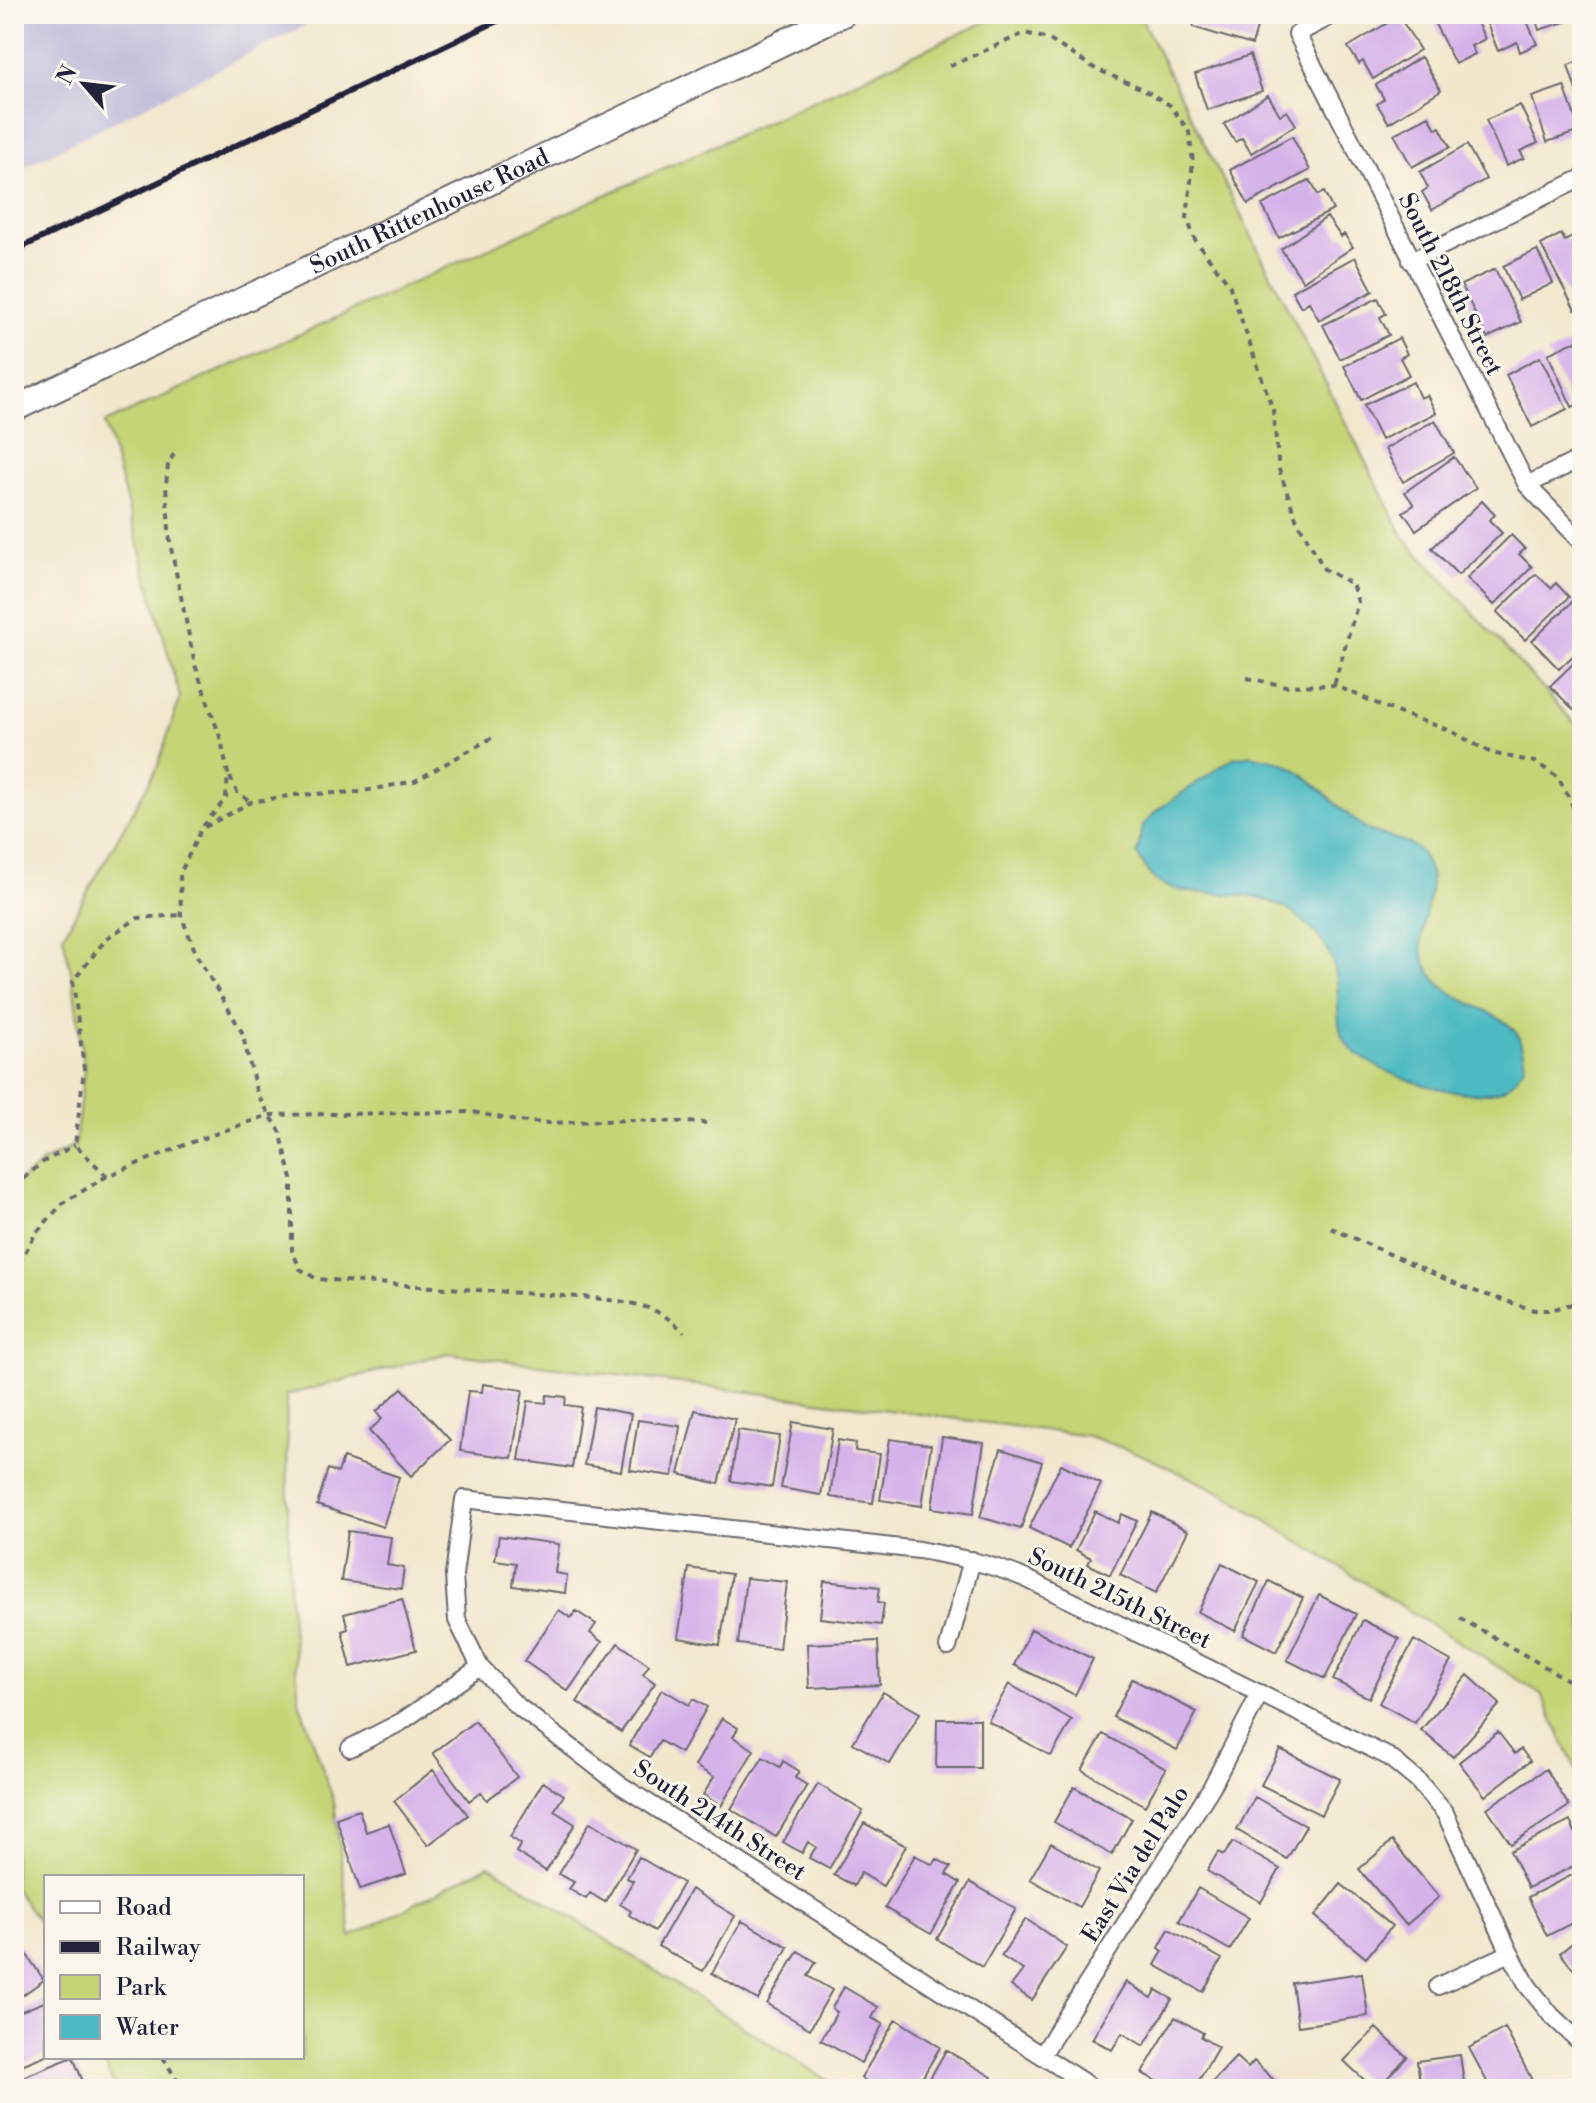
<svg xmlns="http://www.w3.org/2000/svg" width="1596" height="2103" viewBox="0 0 1596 2103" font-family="'Libre Bodoni',serif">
	<rect width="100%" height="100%" fill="#fbf7ec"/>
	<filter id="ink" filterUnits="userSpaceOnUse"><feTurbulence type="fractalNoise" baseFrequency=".0125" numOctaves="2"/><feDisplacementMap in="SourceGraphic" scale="16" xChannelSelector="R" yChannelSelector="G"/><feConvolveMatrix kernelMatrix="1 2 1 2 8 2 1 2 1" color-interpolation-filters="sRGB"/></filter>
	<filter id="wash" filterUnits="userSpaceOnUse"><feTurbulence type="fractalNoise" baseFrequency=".006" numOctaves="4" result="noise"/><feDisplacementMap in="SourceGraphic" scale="32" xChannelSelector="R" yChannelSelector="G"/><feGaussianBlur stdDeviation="1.8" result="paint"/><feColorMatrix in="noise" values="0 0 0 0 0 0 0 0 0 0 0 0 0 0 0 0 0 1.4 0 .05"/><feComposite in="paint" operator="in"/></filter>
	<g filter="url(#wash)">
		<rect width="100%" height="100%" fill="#f1e7cd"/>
		<path fill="#c5c0da" d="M14,14H328L14,172Z"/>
		<path fill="#c5d476" stroke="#747b58" stroke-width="2" d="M1003,14H1139L1404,538L1582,731V1783L1541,1694L1222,1493L1140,1454L1088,1436L448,1353L286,1395L290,1602L299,1701L334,1801L351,1937L489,1865L841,2089H115L102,2057H302V1877H46V1932L14,1888V1186L43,1162L75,1145L84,1069L73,981L63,936L157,768L180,697L105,423Z"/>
		<path fill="#4bbac3" stroke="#366e7f" stroke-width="2" d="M1251,755C1261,758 1272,759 1281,762C1315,776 1337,811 1369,830C1384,838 1407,838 1419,851C1424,856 1431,873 1431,879C1432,914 1406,945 1436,980C1455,1002 1504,1013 1517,1034C1522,1042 1523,1055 1525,1064C1519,1074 1513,1085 1501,1090C1466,1104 1359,1073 1342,1036C1337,1024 1338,1007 1338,994C1338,961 1324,937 1298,917C1253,879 1189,906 1154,879C1147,873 1142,862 1137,854L1143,826L1156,811L1233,758Z"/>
		<g id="blocks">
			<path fill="#d6b2ea" d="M1197,14H1261L1252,45L1193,27Z
				M1430,14H1473L1485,39L1471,46L1475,54L1455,64Z
				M1483,14H1524L1537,44L1520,52L1517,42L1498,51Z
				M1534,14H1573L1574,19L1539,30Z
				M1399,16L1420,50L1373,79L1363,61L1359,64L1348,47Z
				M1250,55L1262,91L1207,110L1195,74Z
				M1421,57L1441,90L1389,123L1377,104L1384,99L1376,85Z
				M1582,60V106H1581L1568,65Z
				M1564,86L1580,131L1547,142L1532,97Z
				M1268,95L1280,115L1287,111L1296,125L1251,153L1242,138L1235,142L1224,124Z
				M1520,105L1538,143L1520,151L1524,158L1506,166L1486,120Z
				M1429,116L1436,129L1440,127L1450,147L1412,167L1394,134Z
				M1292,136L1310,170L1248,204L1230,170Z
				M1467,145L1486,179L1432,210L1422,192L1428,188L1420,172Z
				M1310,180L1318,195L1324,192L1333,210L1279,238L1262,205Z
				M1327,217L1341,237L1344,234L1353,247L1303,281L1281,249Z
				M1561,234L1565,241L1578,234L1582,242V306L1575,310L1541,245Z
				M1537,250L1553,283L1519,300L1503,266Z
				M1355,257L1373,291L1319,320L1309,302L1301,307L1292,291Z
				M1495,269L1521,322L1487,338L1461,285Z
				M1378,298L1386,314L1380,317L1389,335L1340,359L1323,325Z
				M1399,338L1407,354L1400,358L1409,375L1361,400L1344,366Z
				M1582,338V403L1572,407L1548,354Z
				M1540,357L1567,409L1532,427L1506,375Z
				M1413,382L1420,398L1427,395L1436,413L1381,440L1364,405Z
				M1435,420L1454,453L1403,482L1385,449Z
				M1454,457L1476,488L1416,530L1403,512L1414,505L1405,492Z
				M1482,501L1495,515L1489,520L1502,533L1458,575L1432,548Z
				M1511,535L1525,549L1519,554L1532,567L1494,605L1467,578Z
				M1536,574L1551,588L1556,583L1569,597L1525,640L1497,612Z
				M1574,600L1582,609V647L1559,669L1532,641Z
				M1582,655V708L1577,713L1550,686Z
				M483,1384L523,1390L512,1458L460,1451L468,1391L482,1392Z
				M402,1388L450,1440L411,1476L369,1431L382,1419L376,1412Z
				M547,1395L566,1397L565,1405L581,1407L572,1468L519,1460L528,1401L546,1403Z
				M594,1407L631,1414L621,1471L584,1465Z
				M695,1410L735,1419L719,1484L679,1474Z
				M638,1420L680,1426L673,1476L630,1470Z
				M793,1422L833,1429L821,1495L781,1488Z
				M738,1430L780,1436L772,1487L731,1481Z
				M942,1437L984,1443L973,1514L932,1508Z
				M890,1439L931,1445L922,1506L880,1500Z
				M838,1440L856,1443L855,1451L880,1454L873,1503L830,1497Z
				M1001,1449L1042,1462L1021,1529L980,1517Z
				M343,1458L399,1477L383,1527L317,1505L328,1469L338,1473Z
				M1061,1464L1101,1484L1069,1548L1029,1528Z
				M1095,1511L1118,1523L1122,1514L1137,1521L1110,1575L1088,1564L1091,1558L1076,1550Z
				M1152,1512L1188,1531L1156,1593L1120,1575Z
				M348,1531L391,1537L387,1565L404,1568L401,1589L341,1581Z
				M499,1536L559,1544L555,1573L567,1575L565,1593L513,1586L516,1563L495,1560Z
				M1222,1563L1259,1582L1235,1631L1198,1612Z
				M689,1568L731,1574L720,1645L678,1638Z
				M746,1578L787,1582L779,1649L738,1644Z
				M824,1581L880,1587L878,1602L884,1603L881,1625L820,1618Z
				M1269,1581L1303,1598L1276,1652L1243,1635Z
				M1319,1595L1356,1614L1325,1679L1287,1660Z
				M402,1599L416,1650L351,1667L342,1631L348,1629L344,1614Z
				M559,1610L571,1618L576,1611L596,1624L590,1633L602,1642L568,1691L524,1661Z
				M1363,1620L1399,1639L1369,1698L1333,1680Z
				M1031,1629L1093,1659L1075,1695L1014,1665Z
				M1414,1640L1451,1661L1415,1723L1379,1703Z
				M878,1641L880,1685L809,1688L807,1644Z
				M618,1643L649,1665L643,1674L655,1683L621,1732L577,1702Z
				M1468,1675L1500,1704L1453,1757L1421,1730Z
				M1132,1679L1197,1712L1177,1750L1113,1717Z
				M1009,1684L1072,1720L1051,1756L988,1721Z
				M662,1689L689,1705L693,1699L707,1707L681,1753L660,1741L650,1757L629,1745Z
				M883,1692L920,1713L890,1764L853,1743Z
				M722,1718L738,1728L733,1737L754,1750L721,1806L703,1795L714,1777L695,1766Z
				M937,1719H980V1768H936Z
				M475,1721L517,1777L487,1800L481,1792L469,1801L433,1753Z
				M1498,1732L1515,1754L1521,1749L1530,1761L1485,1796L1459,1762Z
				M1103,1734L1166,1769L1145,1806L1082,1770Z
				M1280,1749L1340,1779L1321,1815L1261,1785Z
				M763,1757L780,1767L783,1761L799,1771L795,1778L807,1785L776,1837L731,1809Z
				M1546,1769L1569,1806L1511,1844L1487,1808Z
				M433,1770L468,1815L428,1845L394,1801Z
				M543,1782L564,1795L554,1811L575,1824L546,1871L516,1852L521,1844L510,1837Z
				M818,1784L863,1811L829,1869L809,1858L816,1847L808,1842L802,1853L783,1842Z
				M1074,1787L1132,1819L1112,1855L1054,1822Z
				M1255,1797L1306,1826L1287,1859L1237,1830Z
				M359,1810L366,1832L389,1824L406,1874L360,1889L336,1818Z
				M1570,1821L1582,1846V1862L1528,1888L1510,1851Z
				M590,1822L636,1849L605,1902L590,1893L586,1899L569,1889L574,1882L559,1874Z
				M864,1823L906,1846L883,1886L861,1873L854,1886L834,1875Z
				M1392,1841L1439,1897L1406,1925L1359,1869Z
				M1233,1842L1280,1869L1261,1902L1207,1871L1218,1852L1224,1855Z
				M1051,1843L1099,1871L1079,1907L1030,1879Z
				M915,1855L933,1865L937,1859L951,1867L946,1874L960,1883L931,1934L885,1908Z
				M639,1857L683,1883L655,1931L629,1915L631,1911L620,1904L633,1881L627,1878Z
				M1582,1870V1918L1547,1936L1528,1897Z
				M970,1882L1016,1909L982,1967L937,1939Z
				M1341,1884L1392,1926L1366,1958L1315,1916Z
				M1198,1888L1249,1918L1230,1950L1179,1921Z
				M691,1889L735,1916L703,1971L658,1946Z
				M1026,1919L1067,1947L1032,2000L1011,1986L1023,1970L1001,1956Z
				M742,1921L788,1947L758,2000L712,1973Z
				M1169,1929L1222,1959L1203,1992L1155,1965L1163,1951L1159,1948Z
				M1582,1935V1980L1560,1953Z
				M14,1936L44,1980L14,2001Z
				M798,1951L816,1962L808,1976L832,1990L810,2029L767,2004Z
				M1362,1973L1368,2016L1298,2026L1292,1983Z
				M1126,1982L1152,1998L1156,1990L1172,1999L1144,2046L1122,2033L1112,2050L1092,2039Z
				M844,1987L878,2007L872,2018L883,2024L861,2063L821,2040L837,2012L832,2008Z
				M44,2002L46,2008V2055L14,2068V2014Z
				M1175,2017L1203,2033L1201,2037L1218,2047L1194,2089H1171L1142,2073Z
				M896,2019L940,2047L916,2089H880L861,2078Z
				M1376,2028L1407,2057L1377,2089H1374L1344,2061Z
				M1505,2028L1536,2088L1534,2089H1491L1469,2048Z
				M946,2050L992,2077L985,2089H924Z
				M1460,2055L1465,2089H1421L1417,2061Z
				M73,2057L86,2089H25L20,2078Z
				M1236,2057L1248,2068L1254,2061L1281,2087L1206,2089Z"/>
		</g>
	</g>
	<g filter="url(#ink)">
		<use href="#blocks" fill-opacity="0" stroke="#6a676e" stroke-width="2"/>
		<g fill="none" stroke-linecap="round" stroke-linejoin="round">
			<defs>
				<path id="street" d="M1335,14L1297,34L1527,485L1582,542
					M1411,261L1582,178
					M1527,485L1582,458
					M948,1647L972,1560
					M350,1748L401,1722L480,1667
					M1438,1986L1510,1953
					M1042,2055L1211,1788L1260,1693
					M1094,2089L619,1784L515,1704L480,1667L457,1620L454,1575L464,1499L919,1550C957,1557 993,1564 1029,1580L1389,1757L1418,1781L1445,1813L1510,1953L1528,1986L1551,2015L1582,2044"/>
				<g id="secondary">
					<path id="s1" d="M14,409L843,14"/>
				</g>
			</defs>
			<use href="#street" stroke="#6a676e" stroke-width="20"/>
			<use href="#secondary" stroke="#6a676e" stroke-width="28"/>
			<path stroke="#6a676e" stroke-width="4" stroke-dasharray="6 6" stroke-linecap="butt" d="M950,66L1025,33L1048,39L1096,69L1145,90L1171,106L1189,132L1193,162L1187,218L1195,240L1229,284L1273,410L1279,469L1296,518L1324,569L1352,584L1358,602L1334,685
				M174,454L168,464L166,486L170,543L195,665L221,740L228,774L226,798L201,829L180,874L181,915L197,956L242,1032L257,1094L280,1131L292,1179V1250L300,1269L317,1279L593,1298C632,1303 655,1303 684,1332
				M1247,678L1286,686L1334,685L1399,713L1449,730L1491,753L1535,762L1558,777L1572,804L1582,840
				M230,777L237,792L251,802
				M205,827L251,802L294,795L359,792L415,781L495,736
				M107,1176L75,1145L84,1069L73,981L107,938L138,918L181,915
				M14,1186L43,1162L75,1145
				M1331,1228L1468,1289L1534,1310H1551L1582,1301
				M14,1286L18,1265L36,1233L63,1203L107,1176L192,1142L269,1115L473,1112L516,1121L548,1123L629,1120L706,1123
				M14,1337L16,1376L14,1398
				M1460,1618L1582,1688
				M163,2057L182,2089"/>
			<use href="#street" stroke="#fff" stroke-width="16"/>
			<use href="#secondary" stroke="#fff" stroke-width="24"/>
			<path stroke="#22223b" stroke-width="6" d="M14,251L512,14"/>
		</g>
	</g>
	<g text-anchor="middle" stroke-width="6" stroke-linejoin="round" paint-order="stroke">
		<g font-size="24" fill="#22223b" stroke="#fbf7ec">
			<text dy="8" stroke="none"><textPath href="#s1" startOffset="460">South Rittenhouse Road</textPath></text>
			<text transform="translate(1451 284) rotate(63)" y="8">South 218th Street</text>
			<text transform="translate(1120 1598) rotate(26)" y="8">South 215th Street</text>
			<text transform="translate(720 1820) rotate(33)" y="8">South 214th Street</text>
			<text transform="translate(1135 1864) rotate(-58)" y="8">East Via del Palo</text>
		</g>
	</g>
	<rect width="1596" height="2103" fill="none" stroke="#fbf7ec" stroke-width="48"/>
	<rect x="44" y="1875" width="260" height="184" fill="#fbf7ec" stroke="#a4a2a5" stroke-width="2"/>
	<rect x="60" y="1901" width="40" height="12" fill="#ffffff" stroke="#a4a2a5" stroke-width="2"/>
	<text x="116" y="1915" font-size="24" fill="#22223b">Road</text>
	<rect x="60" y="1941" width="40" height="12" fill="#22223b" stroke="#a4a2a5" stroke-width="2"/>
	<text x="116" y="1955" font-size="24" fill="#22223b">Railway</text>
	<rect x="60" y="1975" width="40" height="24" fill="#c5d476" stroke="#a4a2a5" stroke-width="2"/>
	<text x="116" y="1995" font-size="24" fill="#22223b">Park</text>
	<rect x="60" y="2015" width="40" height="24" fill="#4bbac3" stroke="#a4a2a5" stroke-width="2"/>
	<text x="116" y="2035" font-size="24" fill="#22223b">Water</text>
	<g transform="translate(84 84) rotate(298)" stroke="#fbf7ec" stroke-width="6" paint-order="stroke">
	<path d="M0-6L14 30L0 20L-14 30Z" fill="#22223b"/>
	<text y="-12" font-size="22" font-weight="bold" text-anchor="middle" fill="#22223b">N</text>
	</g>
</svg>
